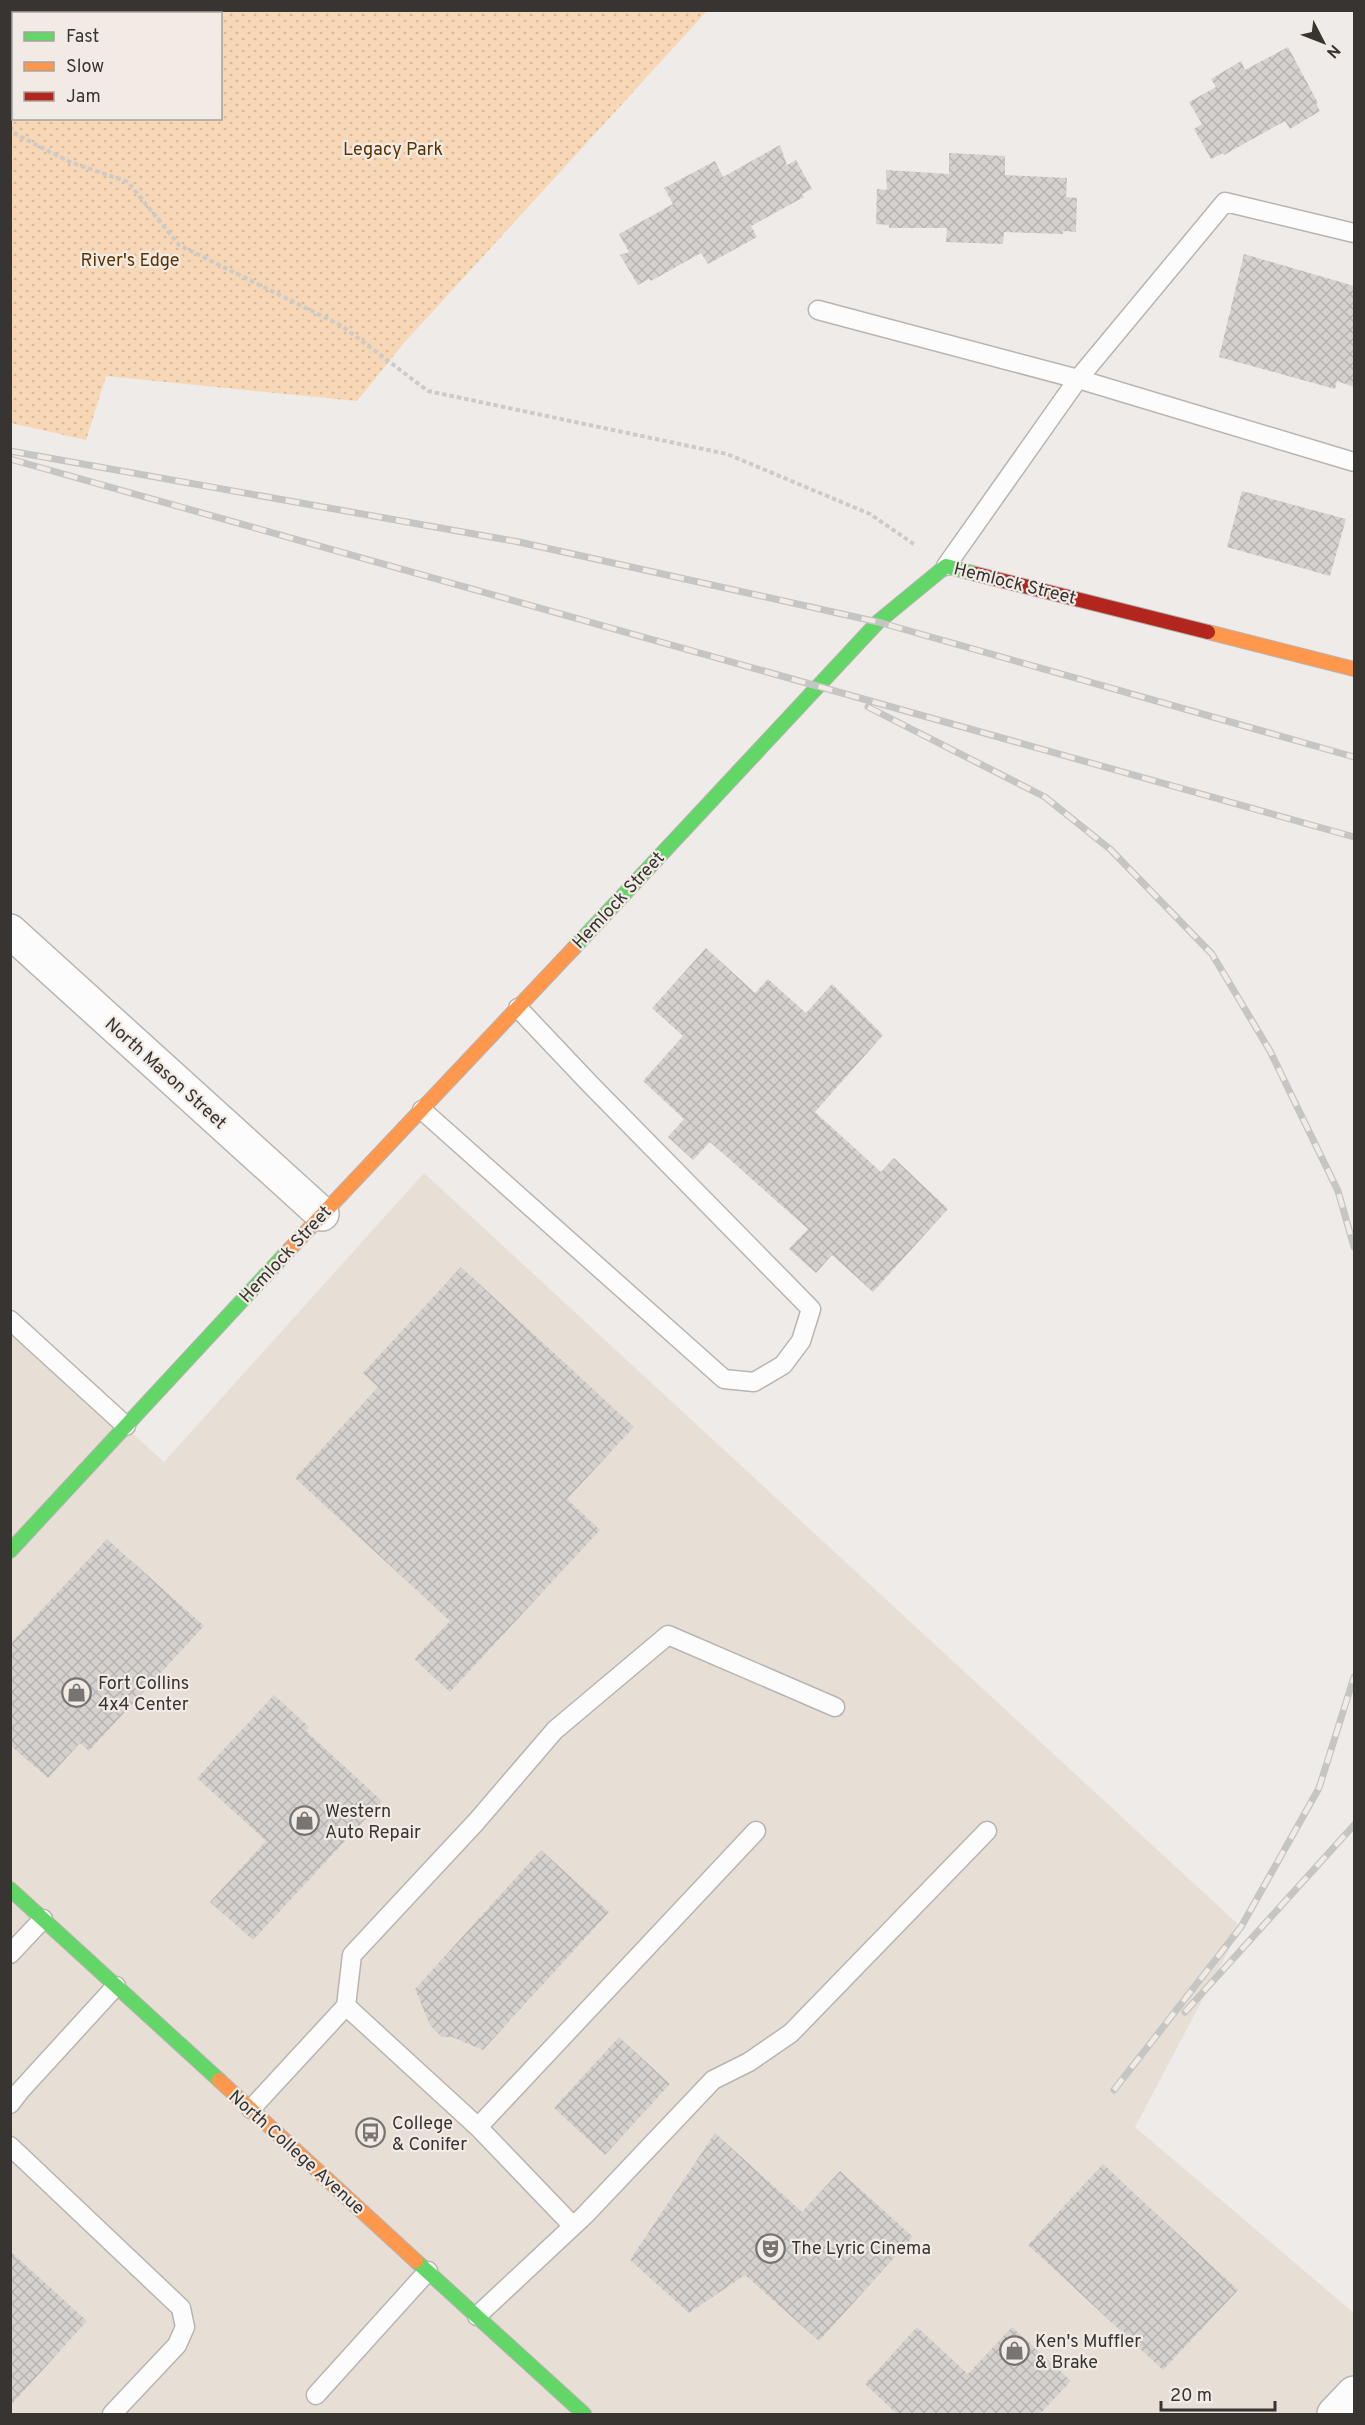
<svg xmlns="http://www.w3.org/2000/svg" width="1365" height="2425" viewBox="0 0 1365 2425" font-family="Overpass,sans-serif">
	<defs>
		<pattern id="park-dots" width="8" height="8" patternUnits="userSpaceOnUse" patternTransform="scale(1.5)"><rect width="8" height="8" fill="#f7d7b6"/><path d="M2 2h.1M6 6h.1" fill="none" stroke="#d4b99d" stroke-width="1.8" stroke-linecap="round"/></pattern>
		<pattern id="building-cross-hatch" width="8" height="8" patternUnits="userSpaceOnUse" patternTransform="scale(1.5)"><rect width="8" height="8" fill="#d4d1ce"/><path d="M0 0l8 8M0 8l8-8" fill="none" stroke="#b7b4b1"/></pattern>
	</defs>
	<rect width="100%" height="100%" fill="#efebe8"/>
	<path fill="#e7dfd6" d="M424,1173L1241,1927L1135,2127L1354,2313V2414H11L10,1322L164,1462Z"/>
	<path fill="url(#park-dots)" fill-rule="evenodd" d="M11,10H707V11L403,344L357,401L106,376L86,440L11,423ZM14,14H220V118H14Z"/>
	<path fill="url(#building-cross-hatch)" d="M1288,47L1318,103L1316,104L1320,111L1290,129L1285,121L1224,155L1223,153L1211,159L1194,129L1202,124L1189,102L1216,87L1211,79L1241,61L1245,70Z
		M780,145L787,165L796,160L812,189L802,194L804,197L751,226L757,237L708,264L701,253L651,281L649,279L638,285L620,255L629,252L619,234L673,204L664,188L715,161L723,177Z
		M949,153L1005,156V175L1067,178L1066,197L1077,198L1076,232L1063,231V234L1004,232L1003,244L946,242L947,228H889V225L876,224L877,189L887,190L886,170L949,174Z
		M1244,254L1354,286V387L1337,381L1335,389L1219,357Z
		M1242,491L1346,519L1330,576L1227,547Z
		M706,948L755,993L768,979L806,1013L832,984L883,1035L815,1112L881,1172L894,1158L948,1209L873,1292L832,1255L816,1273L789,1249L808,1229L710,1142L693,1160L668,1137L684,1119L643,1081L683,1036L652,1008Z
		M461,1267L634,1427L567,1499L600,1530L450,1692L414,1659L450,1621L295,1478L378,1387L363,1373Z
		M107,1539L204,1626L89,1751L80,1743L48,1778L10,1745V1644Z
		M274,1695L309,1727L306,1731L382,1801L253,1940L210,1902L266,1841L197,1778Z
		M541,1850L609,1912L483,2050L452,2037H442L430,2025L415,1989Z
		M619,2037L670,2084L605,2155L554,2108Z
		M715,2133L802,2212L840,2171L913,2237L819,2341L745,2275L689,2313L630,2260Z
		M1103,2164L1238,2290L1163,2370L1028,2245Z
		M10,2251L87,2321L10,2406Z
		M917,2327L968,2374L1012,2327L1071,2381L1040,2414H897L865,2384Z"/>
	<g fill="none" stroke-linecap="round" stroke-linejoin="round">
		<defs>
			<path id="lane" d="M818,310L1078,379L1354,462
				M946,566L1078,379L1225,202L1354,233
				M422,1110L724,1379L754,1382L783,1365L801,1341L811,1309L590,1084L518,1008
				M10,1320L126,1426
				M10,1954L43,1919
				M10,2104L20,2091L116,1986
				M251,2109L346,2006
				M478,2127L346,2006L352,1955L476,1822L555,1730L668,1635L835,1707
				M10,2146L181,2308L185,2327L177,2345L112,2414
				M573,2226L478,2127L756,1831
				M477,2316L585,2215L713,2080L749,2062L791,2033L987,1831
				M316,2395L428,2271"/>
			<path id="street" d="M10,931L322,1214
				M1334,2414L1354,2393"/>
			<path id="fast" d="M573,949L878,622L946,566L976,574
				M10,1551L288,1251
				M10,1889L219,2080
				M416,2261L584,2414"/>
			<path id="slow" d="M1208,632L1354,669
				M288,1251L573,949
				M219,2080L416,2261"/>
			<path id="jam" d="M976,574L1208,632"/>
		</defs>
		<use href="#lane" stroke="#b7b4b2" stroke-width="21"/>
		<use href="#street" stroke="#b7b4b2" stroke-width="36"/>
		<use href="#fast" stroke="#b7b4b2" stroke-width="16"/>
		<use href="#slow" stroke="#b7b4b2" stroke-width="16"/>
		<use href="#jam" stroke="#b7b4b2" stroke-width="16"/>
		<path stroke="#cccbc9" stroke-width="4" stroke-dasharray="4.5 3" stroke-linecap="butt" d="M10,126L17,135L70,162L128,182L179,245L342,326L428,391L727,454L870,514L915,545"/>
		<use href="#lane" stroke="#fdfcfc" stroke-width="18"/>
		<use href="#street" stroke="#fdfcfc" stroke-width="33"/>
		<use href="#fast" stroke="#63d668" stroke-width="14"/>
		<use href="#slow" stroke="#ff974d" stroke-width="14"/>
		<use href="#jam" stroke="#b3261e" stroke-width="14"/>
		<defs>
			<path id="rail" d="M10,451L519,542L878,622L1354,757
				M10,459L1354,837
				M868,707L1045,797L1111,850L1212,954L1270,1051L1338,1191L1354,1247
				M1185,2012L1354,1825
				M1114,2090L1241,1927L1319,1788L1354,1677"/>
		</defs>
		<use href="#rail" stroke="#c5c5c4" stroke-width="7"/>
		<use href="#rail" stroke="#f2ebe5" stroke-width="4.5" stroke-dasharray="14" stroke-linecap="butt"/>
	</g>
	<defs>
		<symbol id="shop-ring" viewBox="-11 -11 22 22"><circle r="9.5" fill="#f2ebe5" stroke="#777472" stroke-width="1.5"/><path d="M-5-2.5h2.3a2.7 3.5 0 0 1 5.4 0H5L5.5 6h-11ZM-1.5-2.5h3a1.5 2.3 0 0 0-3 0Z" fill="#777472"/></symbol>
		<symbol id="bus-ring" viewBox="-11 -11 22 22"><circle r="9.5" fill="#f2ebe5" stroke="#777472" stroke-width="1.5"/><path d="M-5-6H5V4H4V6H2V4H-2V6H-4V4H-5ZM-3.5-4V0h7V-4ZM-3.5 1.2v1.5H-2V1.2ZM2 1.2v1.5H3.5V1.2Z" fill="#777472"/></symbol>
		<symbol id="theatre-ring" viewBox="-11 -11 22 22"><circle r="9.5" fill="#f2ebe5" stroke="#777472" stroke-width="1.5"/><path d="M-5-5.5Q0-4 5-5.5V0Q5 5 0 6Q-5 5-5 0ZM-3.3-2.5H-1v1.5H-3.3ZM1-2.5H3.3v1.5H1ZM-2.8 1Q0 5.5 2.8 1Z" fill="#777472"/></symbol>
	</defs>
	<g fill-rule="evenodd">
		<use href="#shop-ring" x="60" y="1676" width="33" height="33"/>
		<use href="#shop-ring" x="288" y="1804" width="33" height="33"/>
		<use href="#bus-ring" x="354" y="2116" width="33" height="33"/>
		<use href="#theatre-ring" x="754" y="2232" width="33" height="33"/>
		<use href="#shop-ring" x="998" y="2334" width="33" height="33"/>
	</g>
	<g text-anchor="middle" stroke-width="4.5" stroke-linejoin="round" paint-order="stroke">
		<g font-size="18" fill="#593400" stroke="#f2ebe5">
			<text x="393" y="155">Legacy Park</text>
			<text x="130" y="266">River's Edge</text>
		</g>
		<g font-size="18" fill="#373432" stroke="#f2ebe5">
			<text transform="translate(1015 583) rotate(14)" y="6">Hemlock Street</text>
			<text transform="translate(618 900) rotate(-47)" y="6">Hemlock Street</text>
			<text transform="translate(166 1073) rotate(42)" y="6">North Mason Street</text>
			<text transform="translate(285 1254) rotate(-47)" y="6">Hemlock Street</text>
			<text transform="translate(297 2152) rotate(42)" y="6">North College Avenue</text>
		</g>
		<g font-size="18" fill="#373432" stroke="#f2ebe5" text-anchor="start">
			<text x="98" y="1689">Fort Collins<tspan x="98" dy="21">4x4 Center</tspan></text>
			<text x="325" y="1817">Western<tspan x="325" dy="21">Auto Repair</tspan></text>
			<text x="392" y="2129">College<tspan x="392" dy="21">&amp; Conifer</tspan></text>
			<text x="791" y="2254">The Lyric Cinema</text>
			<text x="1035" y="2347">Ken's Muffler<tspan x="1035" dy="21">&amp; Brake</tspan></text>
		</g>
	</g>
	<rect width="1365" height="2425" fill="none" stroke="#373432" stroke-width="24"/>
	<rect x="12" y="12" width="210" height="108" fill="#f2ebe5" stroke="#a7a29d" stroke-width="1.5"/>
	<rect x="24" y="32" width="30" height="9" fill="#63d668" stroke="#a7a29d" stroke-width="1.5"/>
	<text x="66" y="42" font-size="18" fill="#373432">Fast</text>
	<rect x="24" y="62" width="30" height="9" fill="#ff974d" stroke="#a7a29d" stroke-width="1.5"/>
	<text x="66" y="72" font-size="18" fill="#373432">Slow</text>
	<rect x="24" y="92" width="30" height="9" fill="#b3261e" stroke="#a7a29d" stroke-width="1.5"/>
	<text x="66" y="102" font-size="18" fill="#373432">Jam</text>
	<g transform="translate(1323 42) rotate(132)" stroke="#f2ebe5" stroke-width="4.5" paint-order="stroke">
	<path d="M0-4.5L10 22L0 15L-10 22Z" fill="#373432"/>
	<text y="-9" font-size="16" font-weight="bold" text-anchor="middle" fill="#373432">N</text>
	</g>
	<path d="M1161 2401v9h114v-9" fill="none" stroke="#373432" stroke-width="3"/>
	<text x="1170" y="2401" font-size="18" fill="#373432" stroke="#f2ebe5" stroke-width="4.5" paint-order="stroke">20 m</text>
</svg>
